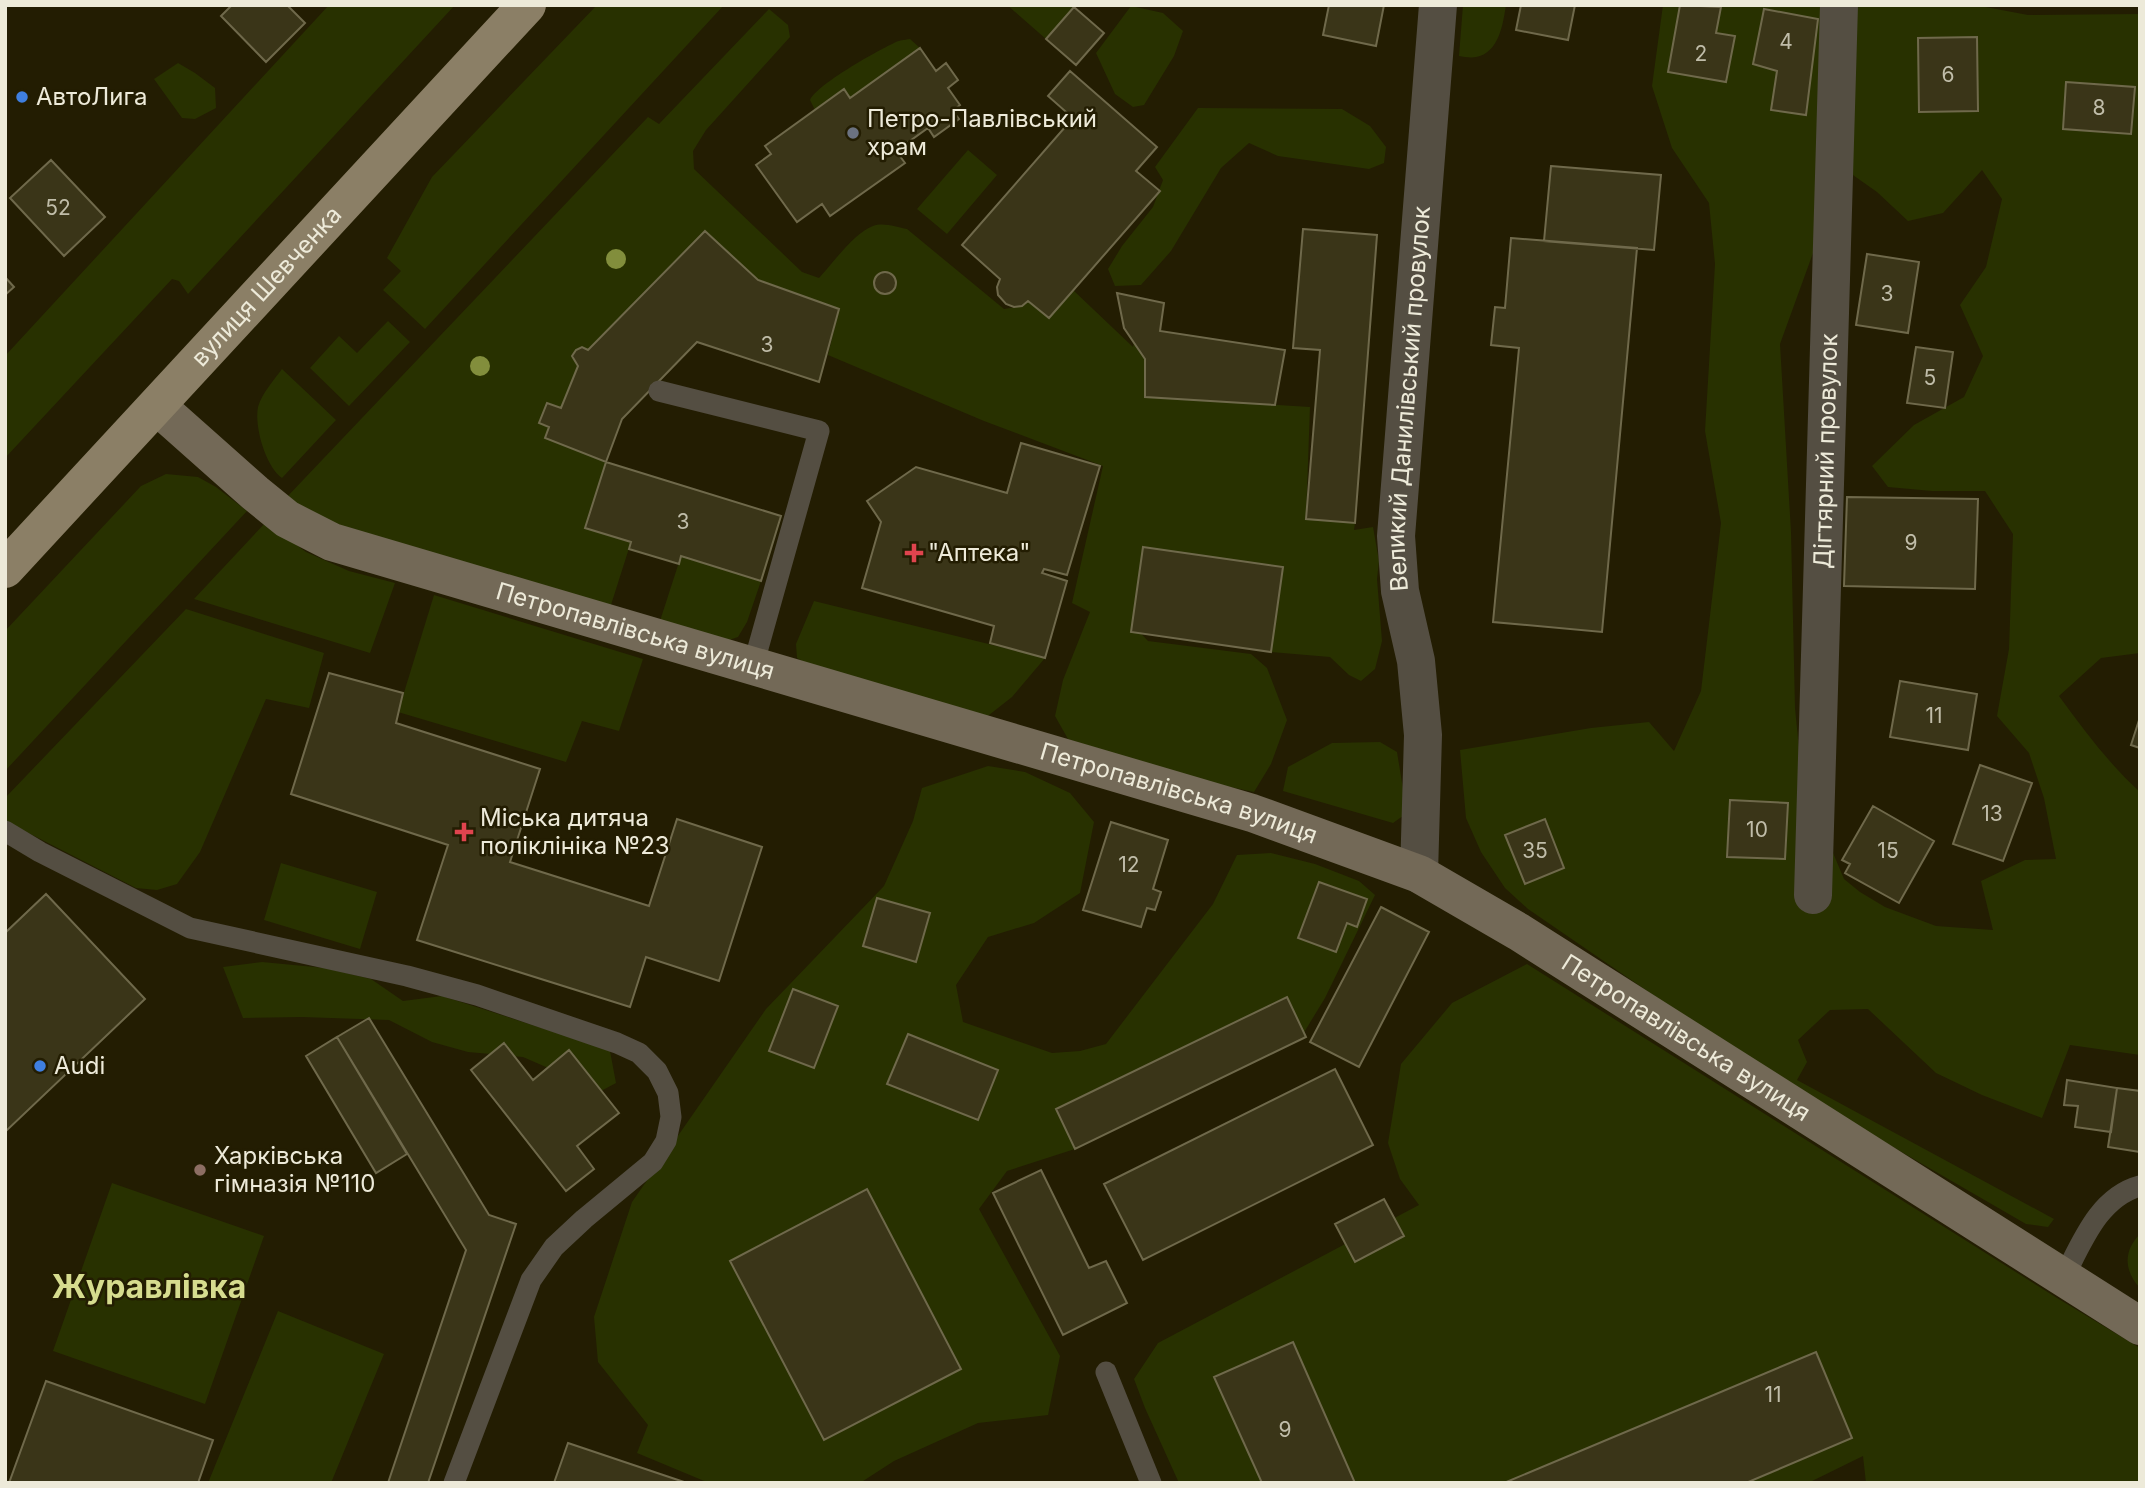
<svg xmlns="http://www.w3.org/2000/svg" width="2145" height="1488" viewBox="0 0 2145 1488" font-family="Inter,sans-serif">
	<rect width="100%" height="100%" fill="#231d02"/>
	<path fill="#283100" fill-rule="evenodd" d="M329,5H455L188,294L179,281L172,279L5,458V356Z
		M597,5H724L425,329L383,290L401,271L387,258L432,177Z
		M1007,5H1072L1074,7L1046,39Z
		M1463,5H1506C1503,24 1499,53 1476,57C1471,58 1464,57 1459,56Z
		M1663,5H1975L2028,15L2140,14V653L2101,658L2059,696C2084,730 2109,764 2140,792V1055L2070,1045L2042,1118L1982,1095L1936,1073L1868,1009L1830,1010L1798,1040L1807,1062L1797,1080L2054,1219L2048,1227L2026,1224L1848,1121L1656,997L1528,909L1505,888L1481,852L1466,818L1460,750L1591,728L1649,722L1674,751L1701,691L1721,523L1705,431L1715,264L1709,203L1672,148L1652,86ZM1982,170L2002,199L1986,267L1960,305L1983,356L1964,397L1914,425L1872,466L1888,487L1932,491H1985L2013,534L2009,649L1997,716L2029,753L2044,798L2056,859L2025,860L1981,881L1993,930L1936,926L1885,907L1860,892L1844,879L1802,779L1795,708L1791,532L1780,344L1821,231L1850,173L1877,192L1908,221L1943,213Z
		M1131,6L1163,13L1183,31L1174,56L1144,105L1133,107L1115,94L1096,53Z
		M769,9L788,25L790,37L706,130L693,151L694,169L802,272L819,278C833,263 854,233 873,226C883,222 897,227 907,229L1004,309L1022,306L1028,301L1049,318L1073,290L1133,347L1137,329L1183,399L1310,407L1306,519L1355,523L1354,530L1373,527L1379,561L1377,579L1382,641L1375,669L1361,681L1349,675L1330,657L1271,652L1283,567L1144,547L1143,549L1132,624L1148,641L1251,654L1267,668L1287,720L1271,764L1254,792L1192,779L1068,739L1055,716L1063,680L1090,612L1072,603L1103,466L984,421L828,355L839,309L745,279L705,231L588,350L582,347L576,350L572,356L578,366L561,408L539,423L549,427L546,437L606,462L590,511L616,537L631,542L610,608L336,534L285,499L648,117L659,124Z
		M910,39L920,48L850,98L844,90L815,110L810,100C818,84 875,52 894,43C899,40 904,40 910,39Z
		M178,63L195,73L215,88L216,108L195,119L182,118L154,79Z
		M1198,108L1342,109L1370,126L1386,147L1384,163L1369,169L1278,156L1249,143L1221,168L1171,251L1141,285L1115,286L1108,269L1122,246L1153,207L1163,180L1155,167Z
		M968,150L997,175L947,234L917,209Z
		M388,321L410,342L349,406L310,368L339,336L357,353Z
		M282,369L336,420L282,478C266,467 254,427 258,407C262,393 274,380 282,369Z
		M166,474L198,477L216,487L247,511L5,771V631L141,486Z
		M266,522L306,552L349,571L395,583L370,653L194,599Z
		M681,556L761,581L747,622L738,637L717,644L658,627Z
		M434,595L643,659L619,731L582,721L566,762L398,712Z
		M814,601L1045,658L1012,697L984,719L813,667L797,658L796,644Z
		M186,609L324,653L309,708L266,699L200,852L177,884L157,890L136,888L5,821V798Z
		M1380,742L1397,752L1407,813L1393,823L1283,791L1288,767L1332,743Z
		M988,766L1025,772L1070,793L1094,822L1080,893L1034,923L988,937L956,985L963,1022L1052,1053L1080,1051L1106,1044L1213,904L1237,855L1271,853L1315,864L1359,881L1375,895L1325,998L1300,1039L1075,1149L1007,1171L979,1209L1060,1356L1048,1415L978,1423L894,1461L860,1483H709L637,1453L648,1425L598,1362L594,1317L632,1202L766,1009L884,886L913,821L922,788Z
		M281,863L377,892L360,949L264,920Z
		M262,962L325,968L371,979L403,1001L442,996L595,1045L610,1051L616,1083L601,1091L523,1057L468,1052L432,1042L389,1020L302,1017L243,1018L223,967Z
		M1527,964L2057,1298L2140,1348V1483H1866L1863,1456L1808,1483H1179L1145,1408L1134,1379L1158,1343L1419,1205L1400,1179L1388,1143L1401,1064L1452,1003Z
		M112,1183L264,1236L205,1404L53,1351Z
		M2140,1234V1288C2124,1271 2123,1251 2140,1234Z
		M278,1311L384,1354L331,1483H208Z"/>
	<path fill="#3a3518" stroke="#6f694b" stroke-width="2" d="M232,5H287L305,23L266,62L221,16Z
		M1329,5H1384L1376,46L1323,35Z
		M1521,5H1575L1568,40L1516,30Z
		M1680,5L1721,7L1716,33L1735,36L1726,82L1668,72Z
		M1074,7L1104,33L1076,65L1046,39Z
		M1764,9L1818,19L1806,115L1771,110L1777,71L1753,64Z
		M1977,37L1978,111L1919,112L1918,38Z
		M920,48L936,71L946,63L958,80L948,88L960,105L953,111L959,119L934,137L928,128L896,151L905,163L830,216L822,204L797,222L756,165L771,154L765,146L844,89L850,98Z
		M1070,71L1157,147L1136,171L1160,191L1049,318L1028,301L1022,306L1014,307L1006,304L998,295L997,287L1000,279L962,245L1073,118L1048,96Z
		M2066,82L2135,87L2131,134L2063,129Z
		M51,160L105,217L64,256L10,198Z
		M1551,166L1661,175L1654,250L1544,241Z
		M1303,229L1377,235L1355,523L1306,519L1320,350L1293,348Z
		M705,231L758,280L839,309L819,382L697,342L622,419L606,462L545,438L549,427L539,423L547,403L561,408L578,366L572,356L576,350L582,347L588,350Z
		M705,231L758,280L839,309L819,382L697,342L622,419L606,462L545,438L549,427L539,423L547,403L561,408L578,366L572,356L576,350L582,347L588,350Z
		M1511,238L1637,248L1602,632L1493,622L1519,348L1491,345L1495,307L1505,308Z
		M1867,254L1919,262L1908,333L1856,325Z
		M874 283a11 11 0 1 1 22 0a11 11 0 1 1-22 0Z
		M5,277L14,287L5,295Z
		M1117,293L1164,303L1160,331L1285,350L1275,405L1145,397V359L1124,328Z
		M1916,347L1953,352L1945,408L1907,403Z
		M1021,443L1100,466L1067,575L1044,569L1042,573L1067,581L1045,658L990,643L994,626L862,588L881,522L867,501L916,467L1007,493Z
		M606,462L781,516L761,581L681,556L679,564L629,549L631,542L585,528Z
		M1847,497L1978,499L1975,589L1844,586Z
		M1143,547L1283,567L1271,652L1131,632Z
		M329,673L403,693L396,723L540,769L510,862L649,906L677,819L762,847L719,981L646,957L630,1007L417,940L448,845L291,794Z
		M1900,681L1977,694L1968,750L1890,737Z
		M2140,717V748L2131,745Z
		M1980,765L2032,783L2003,861L1953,844Z
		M1730,800L1788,803L1785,859L1727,857Z
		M1873,806L1934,841L1899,903L1845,873L1850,864L1842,860Z
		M1545,819L1564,868L1525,884L1505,835Z
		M1111,822L1168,840L1153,889L1161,892L1155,910L1147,908L1141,927L1083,910Z
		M1319,882L1367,899L1357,927L1347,923L1336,952L1298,938Z
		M46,894L145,999L5,1132V933Z
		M877,898L930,913L916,962L863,946Z
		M1381,907L1429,932L1359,1067L1310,1042Z
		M793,989L838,1006L814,1068L769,1051Z
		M1287,997L1306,1037L1075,1149L1056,1109Z
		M369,1018L489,1215L516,1224L428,1483H388L466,1250L337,1037Z
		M908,1034L998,1070L978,1120L887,1084Z
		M337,1037L407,1154L376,1173L306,1056Z
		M504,1043L533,1080L569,1050L619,1113L577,1146L594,1169L566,1191L471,1070Z
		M1335,1069L1373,1145L1143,1260L1104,1184Z
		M2067,1080L2117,1088L2111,1132L2075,1127L2078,1106L2064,1105Z
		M2117,1088L2140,1091V1152L2108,1147Z
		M1041,1170L1089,1268L1106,1261L1127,1303L1063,1335L993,1193Z
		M867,1189L961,1369L824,1440L730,1261Z
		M1384,1199L1404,1236L1355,1262L1335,1224Z
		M1293,1342L1355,1483H1262L1214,1377Z
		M1816,1352L1852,1438L1746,1483H1504Z
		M46,1381L213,1440L198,1483H9Z
		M568,1443L687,1483H554Z"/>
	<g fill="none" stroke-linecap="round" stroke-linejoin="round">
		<path stroke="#544e42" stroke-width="21" d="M659,391L819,431L753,666
			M5,831L40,852L190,928L407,976L477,995L617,1043L639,1053L657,1071L668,1093L671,1117L666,1141L653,1162L584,1219L554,1247L531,1280L454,1483
			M2064,1277C2082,1242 2099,1197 2140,1186
			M1106,1372L1151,1483"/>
		<g stroke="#544e42" stroke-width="38">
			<path id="s1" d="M1419,874L1423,735L1416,661L1400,591L1396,536L1438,5"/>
			<path id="s2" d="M1813,895L1839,5"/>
		</g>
		<path stroke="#736957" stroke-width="38" id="s3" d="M157,406L255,493L287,519L332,542L1252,813L1419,874L1519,932L2140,1326"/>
		<path stroke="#8b7f66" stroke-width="38" id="s4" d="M5,569L527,5"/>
	</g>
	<g fill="#828e3c">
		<circle cx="616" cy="259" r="10"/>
		<circle cx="480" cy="366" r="10"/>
	</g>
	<g fill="#3f7fe0" stroke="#231d02" stroke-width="2.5">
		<circle cx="22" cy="97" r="7"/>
		<circle cx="40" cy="1066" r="7"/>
	</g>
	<circle fill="#6b7280" stroke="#231d02" stroke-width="2.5" cx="853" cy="133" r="7"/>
	<g fill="#e0444e" stroke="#231d02" stroke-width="2.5">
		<path d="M910.5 542.5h7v7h7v7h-7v7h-7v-7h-7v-7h7z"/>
		<path d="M460.5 821.5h7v7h7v7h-7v7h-7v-7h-7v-7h7z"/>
	</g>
	<circle fill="#8d6e63" stroke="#231d02" stroke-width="2.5" cx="200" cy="1170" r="7"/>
	<g text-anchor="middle" stroke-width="5" stroke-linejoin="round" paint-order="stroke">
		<g font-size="21" fill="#c0bda9">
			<text x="1786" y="49">4</text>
			<text x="1701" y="61">2</text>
			<text x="1948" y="82">6</text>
			<text x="2099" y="115">8</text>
			<text x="58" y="215">52</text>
			<text x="1887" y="301">3</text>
			<text x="767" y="352">3</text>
			<text x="1930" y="385">5</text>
			<text x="683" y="529">3</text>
			<text x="1911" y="550">9</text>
			<text x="1934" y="723">11</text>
			<text x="1992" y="821">13</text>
			<text x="1757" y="837">10</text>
			<text x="1535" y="858">35</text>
			<text x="1888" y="858">15</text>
			<text x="1129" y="872">12</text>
			<text x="1773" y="1402">11</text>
			<text x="1285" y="1437">9</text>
		</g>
		<g font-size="24" fill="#edead9" stroke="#231d02" text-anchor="start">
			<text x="36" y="105">АвтоЛига</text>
			<text x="867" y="127">Петро-Павлівський<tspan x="867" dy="28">храм</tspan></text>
			<text x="928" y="561">"Аптека"</text>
			<text x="480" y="826">Міська дитяча<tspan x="480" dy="28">поліклініка №23</tspan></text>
			<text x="54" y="1074">Audi</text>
			<text x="214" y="1164">Харківська<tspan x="214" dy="28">гімназія №110</tspan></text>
		</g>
		<g font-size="24" fill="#edead9" stroke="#231d02">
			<text dy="8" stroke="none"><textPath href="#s4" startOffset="385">вулиця Шевченка</textPath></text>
			<text dy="8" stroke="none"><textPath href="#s1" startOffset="478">Великий Данилівський провулок</textPath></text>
			<text dy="8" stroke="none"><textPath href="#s2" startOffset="444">Дігтярний провулок</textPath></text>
			<text dy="8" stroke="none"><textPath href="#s3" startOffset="539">Петропавлівська вулиця</textPath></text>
			<text dy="8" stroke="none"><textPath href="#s3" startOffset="1106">Петропавлівська вулиця</textPath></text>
			<text dy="8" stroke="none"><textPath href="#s3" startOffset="1673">Петропавлівська вулиця</textPath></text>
		</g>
		<g font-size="32" font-weight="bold" fill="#d6dc8e" stroke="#231d02">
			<text x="149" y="1298">Журавлівка</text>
		</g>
	</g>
	<rect width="2145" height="1488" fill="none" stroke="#edead9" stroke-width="14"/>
</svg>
